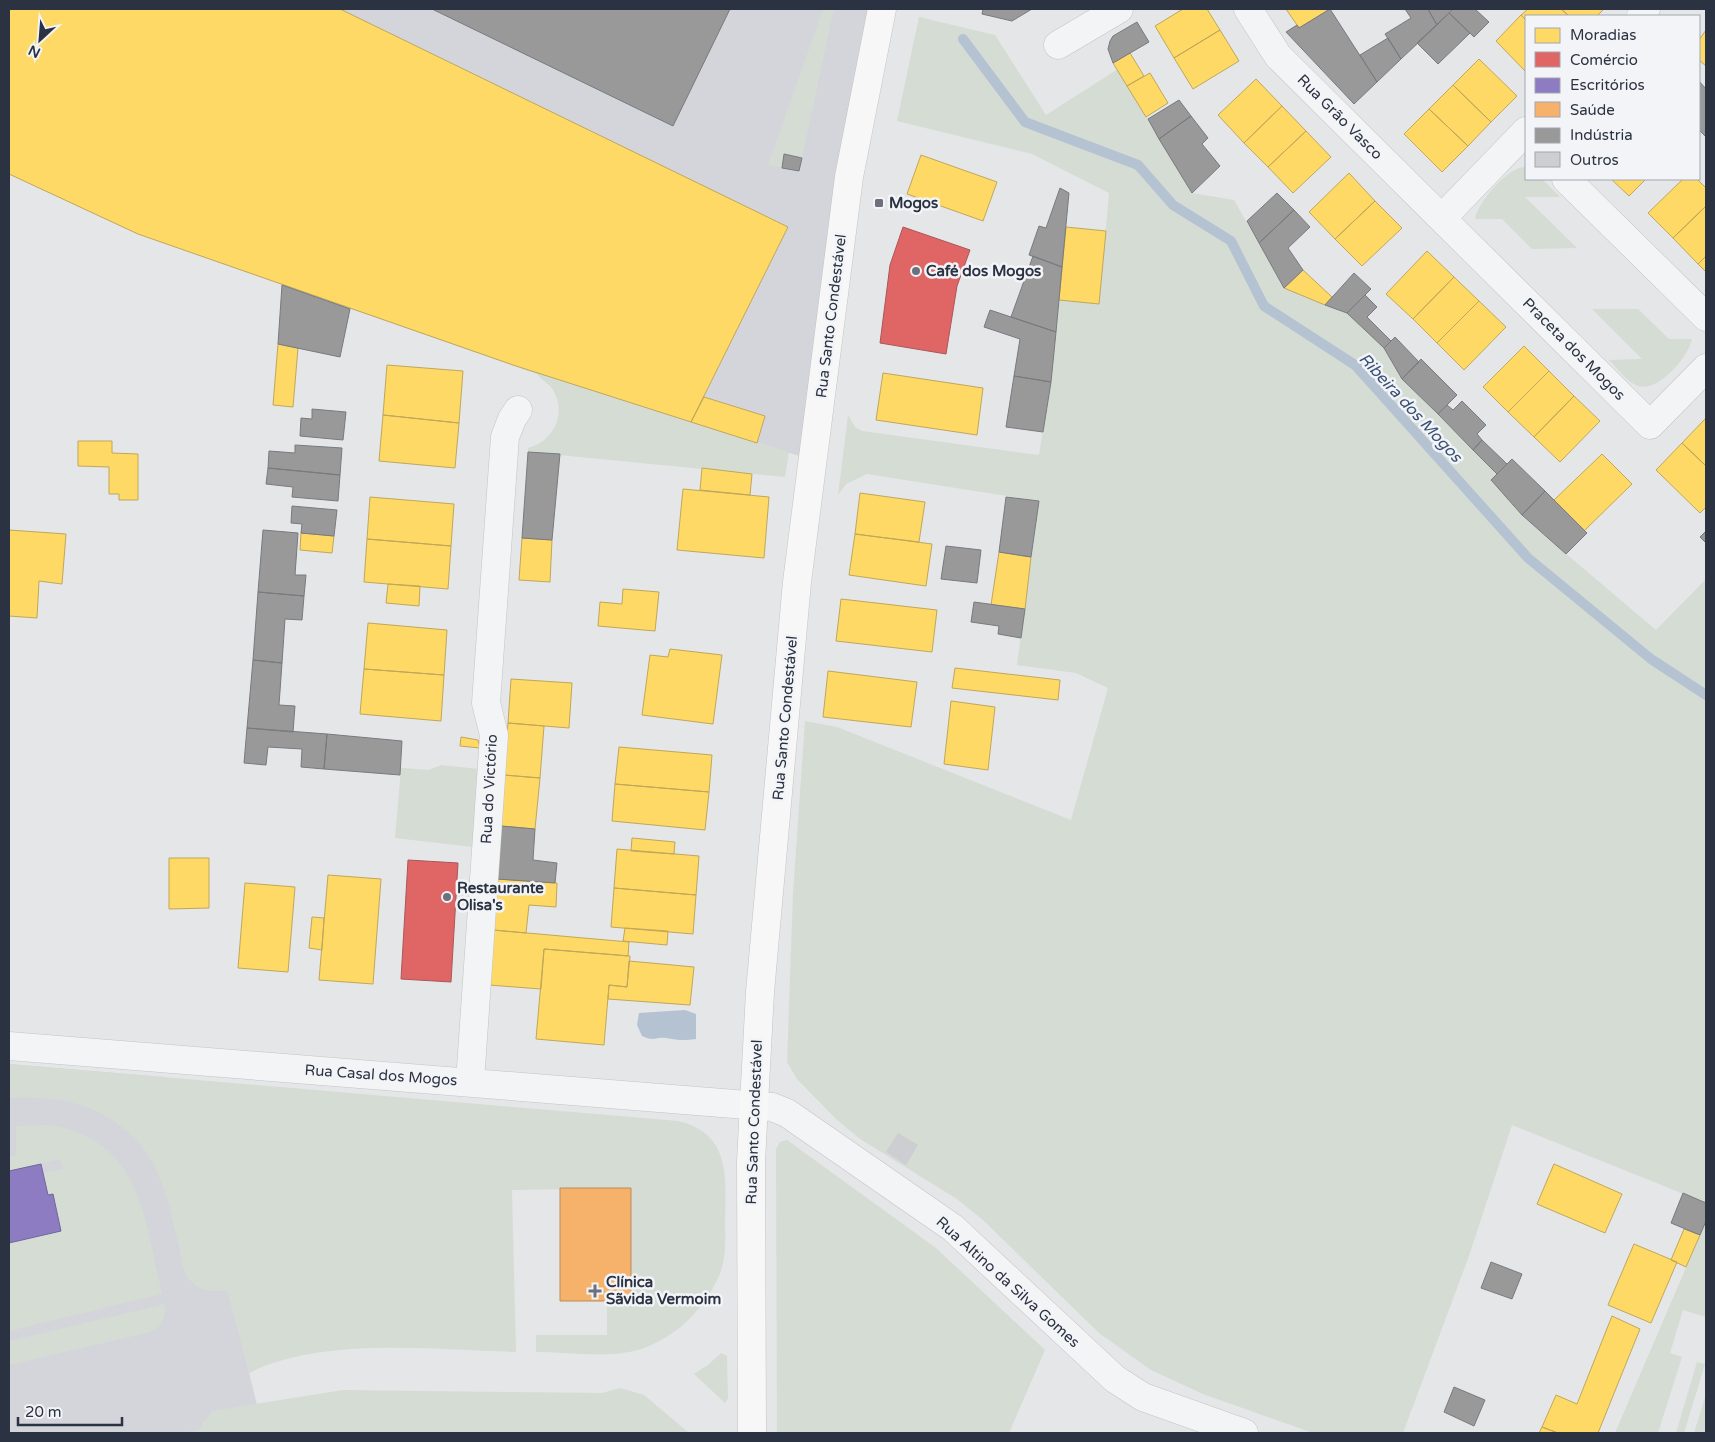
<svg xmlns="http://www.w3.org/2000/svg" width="1715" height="1442" viewBox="0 0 1715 1442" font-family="'Varela Round',sans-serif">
	<rect width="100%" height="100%" fill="#e4e6e8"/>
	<path fill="#d3d5db" d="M9,9H877L809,459L537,374L138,234L9,174Z
		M9,1064L164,1077L235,1316L264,1433H9Z"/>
	<path fill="#d4dcd4" d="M823,9H834L802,158L785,154L782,168L768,165Z
		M919,17L995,35L1046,115L1118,69L1192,193L1234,200L1284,288L1347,313L1384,348L1402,379L1497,474L1491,481L1525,519L1656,630L1706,579V1203L1512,1125L1469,1256L1403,1433H1313L1203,1394L1151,1370L1099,1333L983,1220L957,1199L860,1139L836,1119L797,1079L787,1062L793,894L805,721L837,727L1071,820L1108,688L1076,673L1017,665L1039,501L867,474L846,484L838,495L848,415L855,427L862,431L1039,455L1051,382L1059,300L1099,304L1109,193L1032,154L897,121Z
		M1525,167L1526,179H1542L1560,197H1525L1577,248L1532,249L1502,219H1475C1477,203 1509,166 1525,167Z
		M1592,309H1638L1669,339H1692C1689,356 1658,393 1638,386C1627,382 1617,368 1609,360L1642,359Z
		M537,374L789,452L785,477L528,452V448C554,441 567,413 553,390C549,383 540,379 537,374Z
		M441,765L479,769L473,847L395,838L401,768L429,770Z
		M9,1064L678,1121C730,1133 726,1176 725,1218C725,1239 727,1259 718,1278C704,1308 680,1333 649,1346C619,1360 570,1352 536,1352V1335H607V1301H631V1188L512,1190L516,1352C436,1350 322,1336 249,1373L227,1290C213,1293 198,1291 189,1279C182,1271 181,1257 179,1247C169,1207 163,1165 132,1136C95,1101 57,1097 9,1098Z
		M49,1125C141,1138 145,1220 162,1294L9,1331V1243L61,1230L53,1194L48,1195L43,1173L63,1169L60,1159L9,1171V1156L16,1155V1126Z
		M787,1140L936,1248L1045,1350L1009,1433H777L776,1149L780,1142Z
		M1706,1221V1317L1683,1310L1670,1353L1682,1357L1658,1433H1615Z
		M165,1304C166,1317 163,1326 151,1332L9,1365V1341Z
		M721,1353L727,1356L728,1399L725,1403L694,1374L708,1365Z
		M1697,1362L1705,1364L1684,1433H1676Z
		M620,1388L644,1395L689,1433H181L198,1430L212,1411L343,1390L602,1393Z
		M1706,1394L1705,1433H1694Z"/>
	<path fill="#b4c2d2" d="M685,1010L696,1014V1039C681,1041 679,1040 666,1038C654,1037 656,1042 642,1036L637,1025L639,1013Z"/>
	<path fill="#ffd966" stroke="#bfa75b" d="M9,9H340L788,227L691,422L516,366L138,234L9,174Z
		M1183,9H1207L1220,30L1174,58L1155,26Z
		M1286,9H1330L1299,28Z
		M1528,9H1561L1569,16H1526V20L1521,15Z
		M1561,9H1604L1597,16H1569Z
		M1521,15L1526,20V72L1496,41Z
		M1220,30L1239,61L1193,89L1174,58Z
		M1706,30V66L1699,60V40Z
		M1130,53L1144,76L1127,86L1113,63Z
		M1479,59L1517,96L1491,122L1453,85Z
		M1150,73L1168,103L1146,117L1127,86Z
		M1256,79L1282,106L1244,143L1218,115Z
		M1453,85L1491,122L1468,146L1429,109Z
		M1282,106L1306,131L1268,167L1244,143Z
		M1429,109L1468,146L1442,172L1404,134Z
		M1306,131L1331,157L1293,193L1268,167Z
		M921,155L997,182L983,221L907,194Z
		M1349,173L1375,201L1335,239L1309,212Z
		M1611,179H1646L1629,196Z
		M1683,179H1697L1706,188V206L1673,238L1648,213Z
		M1375,201L1402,228L1362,266L1335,239Z
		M1706,206V256L1698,264L1673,238Z
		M1066,227L1106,231L1099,304L1059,300Z
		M1427,251L1454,277L1413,319L1386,294Z
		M1706,256V272L1698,264Z
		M1303,270L1332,297L1325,305L1284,288Z
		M1454,277L1479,301L1437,343L1413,319Z
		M1479,301L1506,327L1464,370L1437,343Z
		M278,344L298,348L293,407L273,405Z
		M1524,346L1549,371L1508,412L1483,387Z
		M387,365L463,371L459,423L383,415Z
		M1549,371L1574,396L1534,437L1508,412Z
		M883,373L983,388L977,435L876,420Z
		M1574,396L1600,421L1560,462L1534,437Z
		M704,397L765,416L757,443L691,422Z
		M383,415L459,423L455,468L379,461Z
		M1705,419L1706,420V466L1682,443Z
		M78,441H112V453L138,454V500H119V494H109V467L78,466Z
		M1682,443L1706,466V507L1700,513L1656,470Z
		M1602,454L1632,484L1584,531L1554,500Z
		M702,468L752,474L750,495L700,490Z
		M683,489L769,497L764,558L677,550Z
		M860,493L925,502L919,542L855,534Z
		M370,497L454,504L451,546L367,539Z
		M9,530L66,534L62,584L39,581L37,618L9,616Z
		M301,533L334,536L332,553L300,550Z
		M855,534L932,544L926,586L849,575Z
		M522,538L552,540L550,582L519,580Z
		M367,539L451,546L448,589L364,582Z
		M999,552L1031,557L1025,609L991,605Z
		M388,584L420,586L419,606L386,603Z
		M623,589L659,592L655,631L598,626L600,602L622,604Z
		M841,599L937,610L932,652L836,641Z
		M368,623L447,630L444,675L364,669Z
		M670,649L722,655L713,724L642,715L650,655L668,657Z
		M955,668L1060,680L1058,700L952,688Z
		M364,669L444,675L441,721L360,714Z
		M828,671L917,682L911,727L823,717Z
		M511,679L572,683L569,728L508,723Z
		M951,701L995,707L988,770L944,764Z
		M508,723L544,726L540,778L504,775Z
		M461,737L478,740L480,748L460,746Z
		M619,747L712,755L709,792L615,784Z
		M504,775L540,778L535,829L501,826Z
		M615,784L709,792L705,830L612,821Z
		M632,838L675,842L674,854L631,851Z
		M617,849L699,856L696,895L614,888Z
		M169,858H209V908L169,909Z
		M328,875L381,879L373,984L319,980Z
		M497,879L557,883L556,907L529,905L526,933L493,930Z
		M245,883L295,887L288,972L238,968Z
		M614,888L696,895L693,934L611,927Z
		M312,917L324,918L322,950L309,948Z
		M625,928L668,931L667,945L623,941Z
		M493,930L629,942L628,956L544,949L541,989L489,985Z
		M544,949L630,956L627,987L609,985L604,1045L536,1039Z
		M629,961L694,967L690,1005L608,999L609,985L627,987Z
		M1554,1164L1622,1194L1605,1233L1537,1204Z
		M1684,1229L1700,1235L1686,1267L1671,1260Z
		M1634,1244L1677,1262L1651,1323L1608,1305Z
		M1612,1316L1640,1329L1598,1433H1558L1542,1427L1556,1395L1577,1404Z
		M1542,1427L1558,1433H1539Z"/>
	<path fill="#e06666" stroke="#aa565b" d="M903,227L970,250L957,286L946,354L880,343L890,265Z
		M408,860L458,863L451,982L401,979Z"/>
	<path fill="#8e7cc3" stroke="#70669c" d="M41,1164L48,1195L53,1194L61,1231L9,1243V1171Z"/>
	<path fill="#f6b26b" stroke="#b98c5e" d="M560,1188H631V1301H560Z"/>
	<path fill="#999" stroke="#787a7f" d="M432,9H730L673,126Z
		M983,9H1032L1012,21L982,14Z
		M1330,9L1377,82L1354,104L1286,32L1297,25L1299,28Z
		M1405,9H1428L1437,25L1401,59L1385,34L1411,18Z
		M1428,9H1453L1437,25Z
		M1453,9H1475L1489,22L1474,37L1449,13Z
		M1449,13L1470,33L1438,64L1417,43Z
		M1137,22L1149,42L1113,63L1108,49L1110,41L1113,36Z
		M1388,38L1401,59L1377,82L1360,55Z
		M1699,81L1706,89V137L1699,130Z
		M1179,100L1191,116L1159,139L1148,119Z
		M1191,116L1208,138L1202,144L1220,166L1192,193L1159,139Z
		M784,154L802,158L799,171L782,168Z
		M1060,188L1069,193L1062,267L1029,255L1039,226L1046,228Z
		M1277,193L1294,210L1259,243L1247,221Z
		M1294,210L1310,227L1288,248L1303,270L1284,288L1259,243Z
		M1033,256L1062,267L1056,332L1011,317Z
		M1354,273L1371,289L1347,313L1325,305Z
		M282,285L350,309L340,357L278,344Z
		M1365,295L1377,307L1367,317L1391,341L1384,348L1347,313Z
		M990,310L1056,332L1051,382L1014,376L1020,339L984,327Z
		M1395,337L1419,362L1402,379L1384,348Z
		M1421,359L1457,395L1438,414L1402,379Z
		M1014,376L1051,382L1043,432L1006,427Z
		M1462,401L1486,425L1477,434L1482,440L1473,450L1438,414L1447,405L1453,410Z
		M312,409L346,412L343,440L300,436L301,418L312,419Z
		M1482,440L1507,464L1497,474L1473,450Z
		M295,445L342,448L340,475L268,468L269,451L295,453Z
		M528,452L560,454L552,540L522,538Z
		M1512,459L1545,491L1522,515L1491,480Z
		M268,468L340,475L338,501L292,497L293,487L266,484Z
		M1545,491L1587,533L1566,554L1522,515Z
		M1006,497L1039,501L1031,557L999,552Z
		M292,506L337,510L334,536L301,533L302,524L291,523Z
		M263,530L298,533L295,575H306L304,596L258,592Z
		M1706,531V543L1700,537Z
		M946,546L981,550L977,583L941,579Z
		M258,592L304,596L302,620L285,619L282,663L253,660Z
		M974,602L1025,609L1021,638L998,634L999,626L971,622Z
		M253,660L282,663L279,705L295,706L293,732L247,728Z
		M247,728L327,734L324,769L301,767L302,749L268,747L266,765L244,763Z
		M327,734L402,741L400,775L324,769Z
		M501,826L535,829L533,860L557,863L555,883L497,879Z
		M1683,1193L1706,1203V1221L1700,1235L1671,1223Z
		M1491,1262L1522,1274L1512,1299L1481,1288Z
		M1454,1387L1485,1400L1474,1426L1444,1412Z"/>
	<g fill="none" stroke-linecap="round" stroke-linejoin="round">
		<path stroke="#b4c2d2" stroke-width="10" d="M963,39L1025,122L1138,165L1173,205L1231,241L1264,306L1355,365L1528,558L1651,659L1706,695"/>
	</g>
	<path fill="#ccced1" d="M898,1133L918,1145L906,1165L886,1152Z"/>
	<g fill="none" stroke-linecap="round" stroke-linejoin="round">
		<defs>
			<path id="street" d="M1248,9L1278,56L1650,425L1706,368
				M1641,16L1646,9
				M1058,45L1119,9
				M1566,179L1706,317
				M1442,218L1526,131
				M9,1046L772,1107L787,1113L953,1228L1115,1379L1143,1397L1244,1433
				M470,1082L494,735L486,703L505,437L512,419L518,410"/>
			<path id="secondary" d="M752,1433L751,1162L754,1104L760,992L797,582L849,177L882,9"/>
		</defs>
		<use href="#street" stroke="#c2c4c6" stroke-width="29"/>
		<use href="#secondary" stroke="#c2c4c6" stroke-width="29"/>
		<use href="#street" stroke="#f3f4f5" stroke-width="28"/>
		<use href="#secondary" stroke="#f7f7f7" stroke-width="28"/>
	</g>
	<g fill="#6c717b" stroke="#f2f4f7" stroke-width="2">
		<rect x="874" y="198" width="10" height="10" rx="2.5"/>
		<circle cx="916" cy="271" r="5"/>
		<circle cx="447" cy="897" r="5"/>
		<path d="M592.5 1283.5h5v5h5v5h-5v5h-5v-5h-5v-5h5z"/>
	</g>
	<g text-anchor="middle" stroke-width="5" stroke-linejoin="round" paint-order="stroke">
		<g font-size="15" fill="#2b3241" stroke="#f2f4f7">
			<text transform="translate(1340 117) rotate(45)" y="5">Rua Grão Vasco</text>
			<text transform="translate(831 316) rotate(-83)" y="5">Rua Santo Condestável</text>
			<text transform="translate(1574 349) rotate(45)" y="5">Praceta dos Mogos</text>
			<text transform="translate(785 718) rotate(-85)" y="5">Rua Santo Condestável</text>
			<text transform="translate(489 789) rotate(-87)" y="5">Rua do Victório</text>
			<text transform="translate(381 1075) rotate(4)" y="5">Rua Casal dos Mogos</text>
			<text transform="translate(754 1122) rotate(-88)" y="5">Rua Santo Condestável</text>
			<text transform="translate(1008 1282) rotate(42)" y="5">Rua Altino da Silva Gomes</text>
		</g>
		<g font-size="15" font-weight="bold" fill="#2b3241" stroke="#f2f4f7" text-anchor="start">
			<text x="889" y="208">Mogos</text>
			<text x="926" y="276">Café dos Mogos</text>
			<text x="457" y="893">Restaurante<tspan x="457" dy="17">Olisa's</tspan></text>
			<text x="606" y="1287">Clínica<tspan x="606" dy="17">Sãvida Vermoim</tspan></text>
		</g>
		<g font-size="16" font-style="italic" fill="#375074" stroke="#f2f4f7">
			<text transform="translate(1411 407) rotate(47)" y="6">Ribeira dos Mogos</text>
		</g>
	</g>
	<rect width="1715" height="1442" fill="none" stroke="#2b3241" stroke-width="20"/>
	<rect x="1525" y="15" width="175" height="165" fill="#f2f4f7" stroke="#a2a6ae"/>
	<rect x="1535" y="28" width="25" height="15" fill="#ffd966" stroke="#a2a6ae"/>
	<text x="1570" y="40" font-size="15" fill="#2b3241">Moradias</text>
	<rect x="1535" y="52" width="25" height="15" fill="#e06666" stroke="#a2a6ae"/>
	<text x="1570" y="65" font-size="15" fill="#2b3241">Comércio</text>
	<rect x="1535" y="78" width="25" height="15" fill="#8e7cc3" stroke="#a2a6ae"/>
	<text x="1570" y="90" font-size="15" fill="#2b3241">Escritórios</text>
	<rect x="1535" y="102" width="25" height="15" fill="#f6b26b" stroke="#a2a6ae"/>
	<text x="1570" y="115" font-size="15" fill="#2b3241">Saúde</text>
	<rect x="1535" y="128" width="25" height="15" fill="#999999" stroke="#a2a6ae"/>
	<text x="1570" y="140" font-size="15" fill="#2b3241">Indústria</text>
	<rect x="1535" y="152" width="25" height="15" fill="#ccced1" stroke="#a2a6ae"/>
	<text x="1570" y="165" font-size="15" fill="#2b3241">Outros</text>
	<g transform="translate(40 40) rotate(206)" stroke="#f2f4f7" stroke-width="4" paint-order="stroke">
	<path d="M0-4L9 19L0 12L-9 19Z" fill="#2b3241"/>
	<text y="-8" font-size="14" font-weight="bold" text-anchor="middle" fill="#2b3241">N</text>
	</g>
	<path d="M18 1417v8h104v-8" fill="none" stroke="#2b3241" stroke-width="2.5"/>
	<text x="25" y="1417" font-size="15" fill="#2b3241" stroke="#f2f4f7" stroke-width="4" paint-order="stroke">20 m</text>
</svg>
